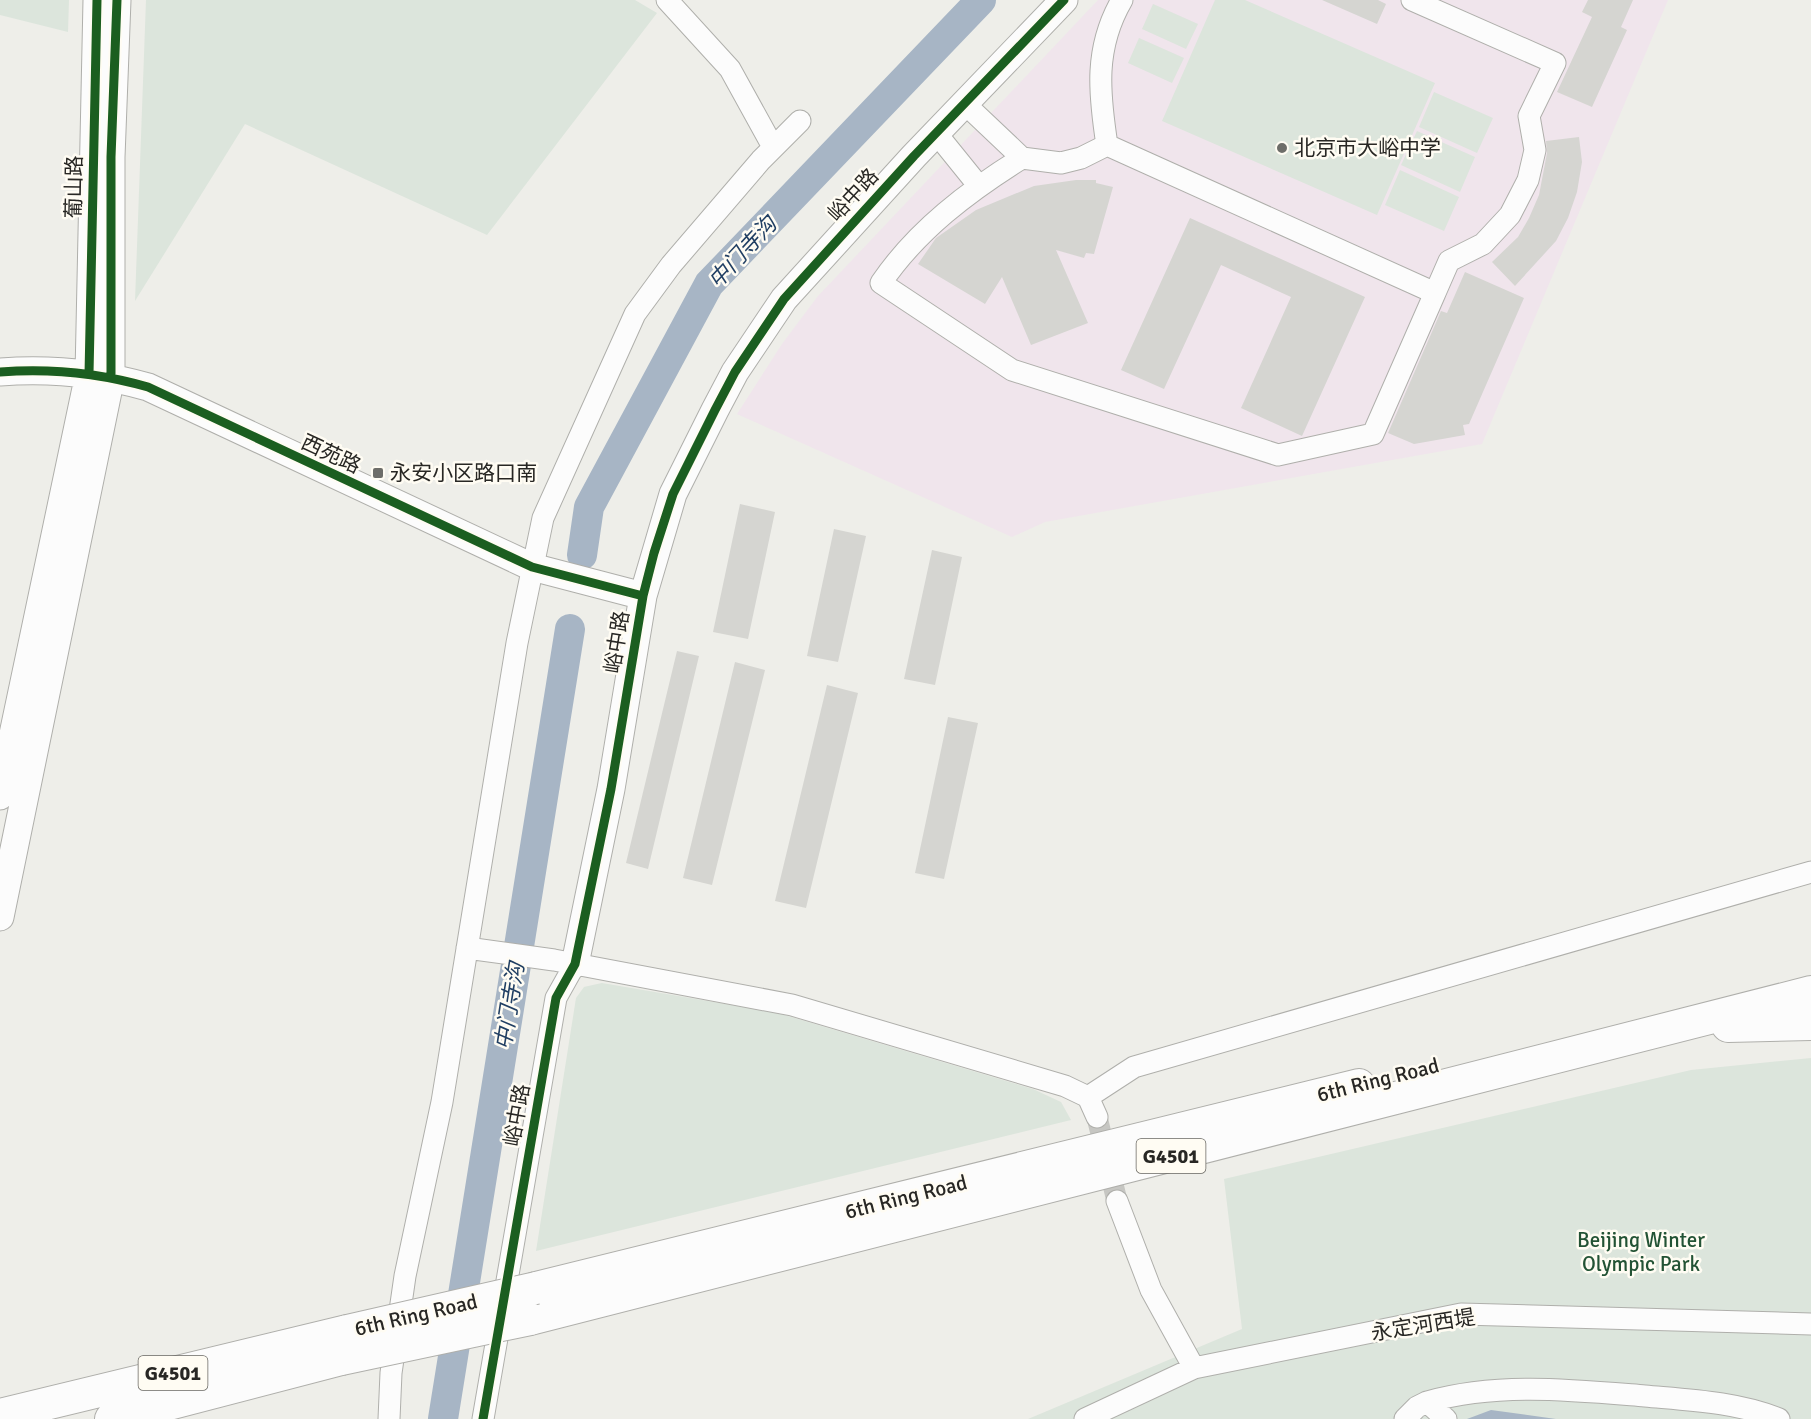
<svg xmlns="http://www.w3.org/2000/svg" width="1811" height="1419" viewBox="0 0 1811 1419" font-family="Signika,'Noto Sans SC',sans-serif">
	<rect width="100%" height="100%" fill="#eeeee9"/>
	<path fill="#f0e5ec" d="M1098,0H1668L1482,444L1045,522L1012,537L737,414L782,344L818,296Z"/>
	<path fill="#dce5dc" d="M0,0H69L68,32L0,15Z
		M146,0H635L657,13L487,235L245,124L135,301Z
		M1215,0H1245L1435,83L1377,215L1162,121Z
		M1153,4L1198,24L1186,49L1142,29Z
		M1139,38L1184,58L1172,83L1128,63Z
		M1434,92L1493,118L1477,153L1419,127Z
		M1417,131L1475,157L1460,192L1401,165Z
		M1400,170L1459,197L1444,231L1385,205Z
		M602,983L778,1013L1033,1089L1061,1102L1071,1120L536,1251L576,998L584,987Z
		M1811,1058V1419H1028L1242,1329L1224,1179L1691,1070Z"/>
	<path fill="#a7b5c5" d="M1491,1410L1556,1419H1467Z"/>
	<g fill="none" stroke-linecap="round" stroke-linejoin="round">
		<path stroke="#a7b5c5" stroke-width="30" d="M582,555L589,507L709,284L981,0
			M443,1419L570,629"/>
	</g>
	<path fill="#d5d5d1" d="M1322,0H1378L1386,4L1377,24Z
		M1588,0H1633L1621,27L1627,30L1592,107L1557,92L1592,17L1582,12Z
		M1579,137L1582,162L1577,192L1568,218L1556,241L1515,286L1492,262L1518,237L1529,218L1539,195L1547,153L1546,141Z
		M1076,180H1096V183L1113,187L1094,254L1086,253L1084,258L1056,250L1088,323L1031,345L1002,277L985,304L918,264L936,238L976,210L1034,186Z
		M1190,218L1365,297L1302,436L1241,408L1291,297L1221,265L1164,389L1121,370Z
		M1465,272L1524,298L1469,424L1463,425L1465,435L1414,444L1388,433L1441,311L1447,313Z
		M740,504L775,512L748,639L713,632Z
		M834,529L866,536L838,662L807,656Z
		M932,550L962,557L935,685L904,679Z
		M677,651L699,656L648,869L626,863Z
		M735,662L765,670L712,885L683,878Z
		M827,685L858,693L806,908L775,901Z
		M948,717L978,723L944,879L915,873Z"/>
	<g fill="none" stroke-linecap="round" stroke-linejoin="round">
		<path stroke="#c6c6c2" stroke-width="21" stroke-dasharray="21 10" stroke-linecap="butt" d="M1097,1117L1117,1201"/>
		<defs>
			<path id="minor" d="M667,0L730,69L773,147
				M1412,0L1555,63L1529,116L1535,150L1528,180L1510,215L1483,244L1449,261L1435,293
				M964,103L1022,158L1061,163L1081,158L1107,145L1435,293L1373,434L1278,455L1012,370L881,283C917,230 969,191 1022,158
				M936,133L978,185
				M1107,145C1099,93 1094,48 1122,0
				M467,948L554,960L792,1005L1065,1086L1088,1097L1097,1117
				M1088,1097L1134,1067L1811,872
				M1117,1201L1151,1290L1194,1368
				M1427,1402L1446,1419
				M389,1419L391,1373L405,1276L442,1102L517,643L543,518L635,314L671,265L761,160L800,121
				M483,1419L556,998L575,964
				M1085,1419L1194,1368L1461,1314L1811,1324
				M1405,1419L1417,1407L1427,1402C1498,1382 1572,1390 1645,1396C1689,1400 1737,1402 1779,1419"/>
			<path id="major" d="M0,372C51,368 99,373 148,387L532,567L643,596
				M0,796L89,374L97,0
				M0,917L111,377V157L117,0
				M575,964L611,789L643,596L673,494L715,410L735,372L784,299L914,156L1064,0"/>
			<path id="highway" d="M1728,1026L1811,1024
				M536,1288L1359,1085
				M530,1319L1811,992
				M0,1415L347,1331
				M111,1419L341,1359"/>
		</defs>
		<use href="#minor" stroke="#afafab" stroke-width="23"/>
		<use href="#major" stroke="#afafab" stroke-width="29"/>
		<use href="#highway" stroke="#afafab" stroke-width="34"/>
		<use href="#minor" stroke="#fcfcfc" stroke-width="21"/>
		<use href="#major" stroke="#fcfcfc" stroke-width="27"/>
		<use href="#highway" stroke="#fcfcfc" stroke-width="32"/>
		<defs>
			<path id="highway-bridge" d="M347,1331L536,1288
				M341,1359L530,1319"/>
		</defs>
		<use href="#highway-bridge" stroke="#afafab" stroke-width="34" stroke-linecap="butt"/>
		<use href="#highway-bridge" stroke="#fcfcfc" stroke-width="32"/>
		<defs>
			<path id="cycleway" d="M0,372C51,368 99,373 148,387L532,567L643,596
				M89,374L97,0
				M111,377V157L117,0
				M483,1419L556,998L575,964L611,789L643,596L654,553L673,494L715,410L735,372L784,299L914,156L1064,0"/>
		</defs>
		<use href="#cycleway" stroke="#fffcf3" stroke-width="13"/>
		<use href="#cycleway" stroke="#1b5e20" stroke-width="9"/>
	</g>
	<g fill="#6d6d69" stroke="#fffcf3" stroke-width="2">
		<circle cx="1282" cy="148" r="6"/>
		<rect x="372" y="467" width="12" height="12" rx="3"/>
	</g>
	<g text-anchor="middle" stroke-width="5" stroke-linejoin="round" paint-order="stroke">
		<g fill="#fffcf3" stroke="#686762" stroke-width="1.5">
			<rect x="1136.5" y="1139" width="69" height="34" rx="4.5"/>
			<rect x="138.5" y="1356" width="69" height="34" rx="4.5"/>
		</g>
		<g font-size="20" font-weight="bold" fill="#282724">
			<text x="1171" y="1163">G4501</text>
			<text x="173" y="1380">G4501</text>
		</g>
		<g font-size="21" fill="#282724" stroke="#fffcf3" text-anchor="start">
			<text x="1294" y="155">北京市大峪中学</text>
			<text x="390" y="480">永安小区路口南</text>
		</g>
		<g font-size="21" fill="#282724" stroke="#fffcf3">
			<text transform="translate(74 187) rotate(-89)" y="7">葡山路</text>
			<text transform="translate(853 195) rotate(-47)" y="7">峪中路</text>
			<text transform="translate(331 454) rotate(25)" y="7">西苑路</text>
			<text transform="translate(617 642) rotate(-81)" y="7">峪中路</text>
			<text transform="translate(1378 1080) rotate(-14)" y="7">6th Ring Road</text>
			<text transform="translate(517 1115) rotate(-80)" y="7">峪中路</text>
			<text transform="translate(906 1197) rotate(-14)" y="7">6th Ring Road</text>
			<text transform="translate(416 1315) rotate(-13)" y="7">6th Ring Road</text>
			<text transform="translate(1423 1325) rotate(-9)" y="7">永定河西堤</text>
		</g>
		<g font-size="21" fill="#235335" stroke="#fffcf3">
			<text x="1641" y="1247">Beijing Winter<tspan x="1641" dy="24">Olympic Park</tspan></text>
		</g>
		<g font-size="22" font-style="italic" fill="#213f63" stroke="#fffcf3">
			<text transform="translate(742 252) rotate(-47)" y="8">中门寺沟</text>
			<text transform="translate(509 1006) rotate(-81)" y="8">中门寺沟</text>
		</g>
	</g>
</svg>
